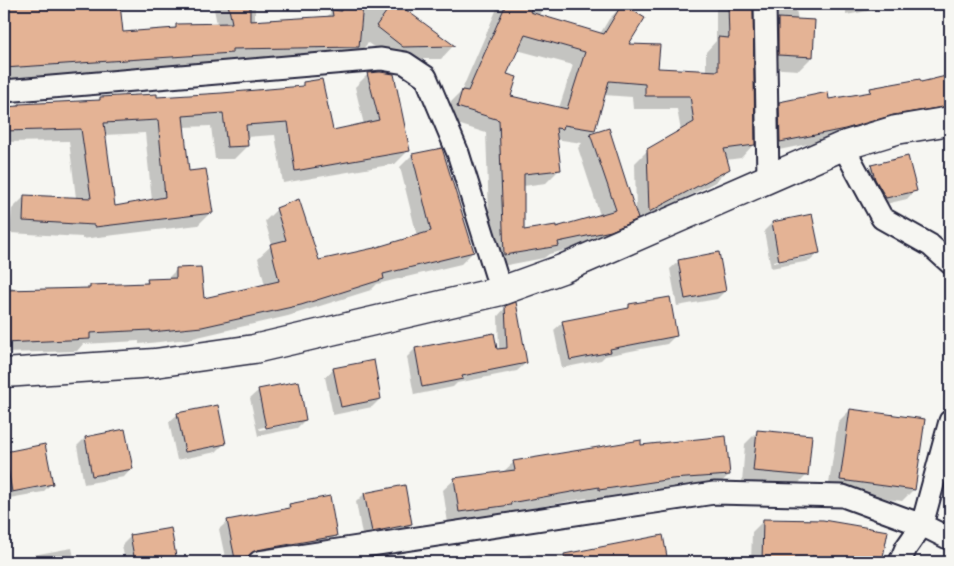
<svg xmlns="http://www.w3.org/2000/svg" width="954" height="566" viewBox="0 0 954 566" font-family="'Gochi Hand',sans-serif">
	<rect width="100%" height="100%" fill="#f6f6f2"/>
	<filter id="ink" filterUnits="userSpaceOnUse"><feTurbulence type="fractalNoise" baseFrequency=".02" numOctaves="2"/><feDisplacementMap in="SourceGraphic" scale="10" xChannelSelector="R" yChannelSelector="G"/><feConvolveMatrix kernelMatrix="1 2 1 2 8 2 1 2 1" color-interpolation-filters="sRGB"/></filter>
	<g filter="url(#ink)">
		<path fill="#0003" fill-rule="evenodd" d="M4,4H118L122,33L173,29L177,26L217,24L213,4H255V22L326,17L330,14L332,4H396L453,46L441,59H390L368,43L354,59L222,61L218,66L4,79Z
			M499,4H544L540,16L600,34L609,19L622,6L627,45L657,69L706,72V52L716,41V4H751L754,144L741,158L726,160L728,169L715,182L637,224V218L624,231L597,243L549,254L544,258L491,268L486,133L445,120L449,104L461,92ZM517,50L573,65L559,108L509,96L506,74ZM604,95L632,97L633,109H677L681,131L648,150L635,163L636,215L608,130L589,136L594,130ZM555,139L582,143L578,148L600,215L555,229L523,231V186L546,183L559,170Z
			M751,4H795L798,20L812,57L799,70L766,68L763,11Z
			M846,4H905L846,15Z
			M368,74L408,151L395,164L283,183L275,135L246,137L247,146L234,159H215L211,126L183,127L188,172L211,212L198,225L82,239V237L10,233L12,209L25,196L76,198L69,141L4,142V108L20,105L96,102L100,98H156L300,87L303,84L332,131L364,125L355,87ZM145,133L152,201L114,207L104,135Z
			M950,76V115L769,152V114L780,103L828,100L866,94L871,89L920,84Z
			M412,155L473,252L461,264L377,284L371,290L288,316L189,339L139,344V341L83,344L77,351L4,353V288H17V291L87,289L90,286L144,284L148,280H166L177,269L203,299L265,285L258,258L272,245L265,221L277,209L318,262L375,250L417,236L400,167Z
			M872,166L915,190L907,199L877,206L864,174Z
			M772,223L819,253L810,261L771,268L764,231ZM811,253V256L773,263V261Z
			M679,261L725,291L717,299L677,306L670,269Z
			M629,306L676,335L667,344L605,356L601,360L562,368L554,330L563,322L625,310Z
			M506,307L526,363L517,371L457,383L453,387L414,395L407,357L415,349L493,335L496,351L499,350L498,316Z
			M334,369L380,399L372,407L333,415L325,377Z
			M259,390L305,420L297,428L258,436L250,398ZM297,421V423L260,430L259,428Z
			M850,410L914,489L902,501L828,491L838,422Z
			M178,414L224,444L216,452L177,460L169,422Z
			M757,432L807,475L795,487L742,483L745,444Z
			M85,438L132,468L124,477L84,484L77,446Z
			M44,446L52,483L43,492L4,499V455Z
			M640,446L729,475L717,486L660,490L588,501L587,498L500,514L498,516L448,523L443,490L455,479L503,472L514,462Z
			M364,494L411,524L403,532L363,540L356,502Z
			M950,503V537L938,531Z
			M289,505L336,535L327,544L248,558L241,562H226L219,529L228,521L285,510Z
			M764,520L886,532L881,562H751L752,532Z
			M170,529L176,562H125L122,545L130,537Z
			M662,536L667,562H486L531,554L533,562Z
			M72,548L75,562H26L33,555Z
			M462,558L463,562H442Z"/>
		<path fill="#e4b395" stroke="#22223b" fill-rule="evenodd" d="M4,4H120L123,32L176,28V24L232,23L228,4H250V21L333,16L332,10L341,11L342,4H363L359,47L232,49V53L4,68Z
			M392,4H398L455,46L403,47L376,26Z
			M506,4H533L530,12L604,34L622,4L645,18L629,44L660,45L658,68L718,71V37L729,38L728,4H753L755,145L724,149L730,169L649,212L647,149L694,122L690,96H645V84L609,81L595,130L564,125L563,129L556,128L561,170L524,174V230L556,225V227L616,210L590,134L609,128L638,219L611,231L558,242L559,246L504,255L499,120L457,107L462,90L468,91ZM525,35L585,52L567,109L511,96L517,77L507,74Z
			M778,18L815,20L813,57L778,55Z
			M380,72L394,74L410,151L295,171L288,122L246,125L248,146L227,147L223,113L183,116L189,171L206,169L213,213L95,227L94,225L23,221L24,195L91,198L81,129L4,131V107L19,106V104L100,100V97L157,94V97L222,93L303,86V82L322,79L333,130L379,120L367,73ZM158,120L165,197L115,206L104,123Z
			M950,75V106L893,115L845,129L780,142L779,102L828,92L829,99L871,92L870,88L920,79L921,82Z
			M442,148L474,252L383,274L384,279L301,305L202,327L151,332V330L90,333V339L4,343V290L90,288V285L148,283L147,279L176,278V268L201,267L204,298L279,281L270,244L286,240L276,208L299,199L319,260L374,248L431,231L412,154Z
			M908,156L917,191L886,198L875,179L871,165Z
			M812,214L820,253L779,261L772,222Z
			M719,252L726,291L685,299L678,260Z
			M670,297L677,336L610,349L611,352L570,360L562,321L629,308V304Z
			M516,302L527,363L462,376L463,379L422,387L415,348L494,333L497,349L507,348L505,306Z
			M374,360L381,399L341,407L333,368Z
			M299,381L306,420L266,428L258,389Z
			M218,405L226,444L185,452L177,413Z
			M850,409L925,419L915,490L840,480Z
			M125,429L133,469L92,476L85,437Z
			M757,430L812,435L808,476L753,471Z
			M726,436L730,475L672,479L599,490V487L510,503L511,505L459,512L454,478L515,470L513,461L641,440V445Z
			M45,444L53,484L12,492L5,452Z
			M405,485L412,524L372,532L364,493Z
			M330,496L337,536L257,550L248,557L235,559L227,520L290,508L289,504Z
			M763,519L823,520L888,531L882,562H850L812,556L811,562H762Z
			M171,528L177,562H135L130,535Z
			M663,535L668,562H565L564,554Z"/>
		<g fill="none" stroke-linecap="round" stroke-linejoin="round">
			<defs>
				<path id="street" d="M765,4L768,178
					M4,91L381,59L405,63L426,77L458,153L501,291
					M843,146L882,218L930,245L950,263
					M259,562L714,493L843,496L922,525L950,539
					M900,562L906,548L922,525L950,421"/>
				<path id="secondary" d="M4,373L155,363L254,349L501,291L562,269L843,146L896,130L950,121"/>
			</defs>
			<use href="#street" stroke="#22223b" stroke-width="25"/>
			<use href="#secondary" stroke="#22223b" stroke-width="31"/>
			<use href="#street" stroke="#f6f6f2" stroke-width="21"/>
			<use href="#secondary" stroke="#f6f6f2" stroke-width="28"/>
		</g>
	</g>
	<rect width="954" height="566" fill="none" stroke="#f6f6f2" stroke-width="20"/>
	<rect x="10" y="10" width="934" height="546" fill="none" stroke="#22223b" stroke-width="2" filter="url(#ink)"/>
</svg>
